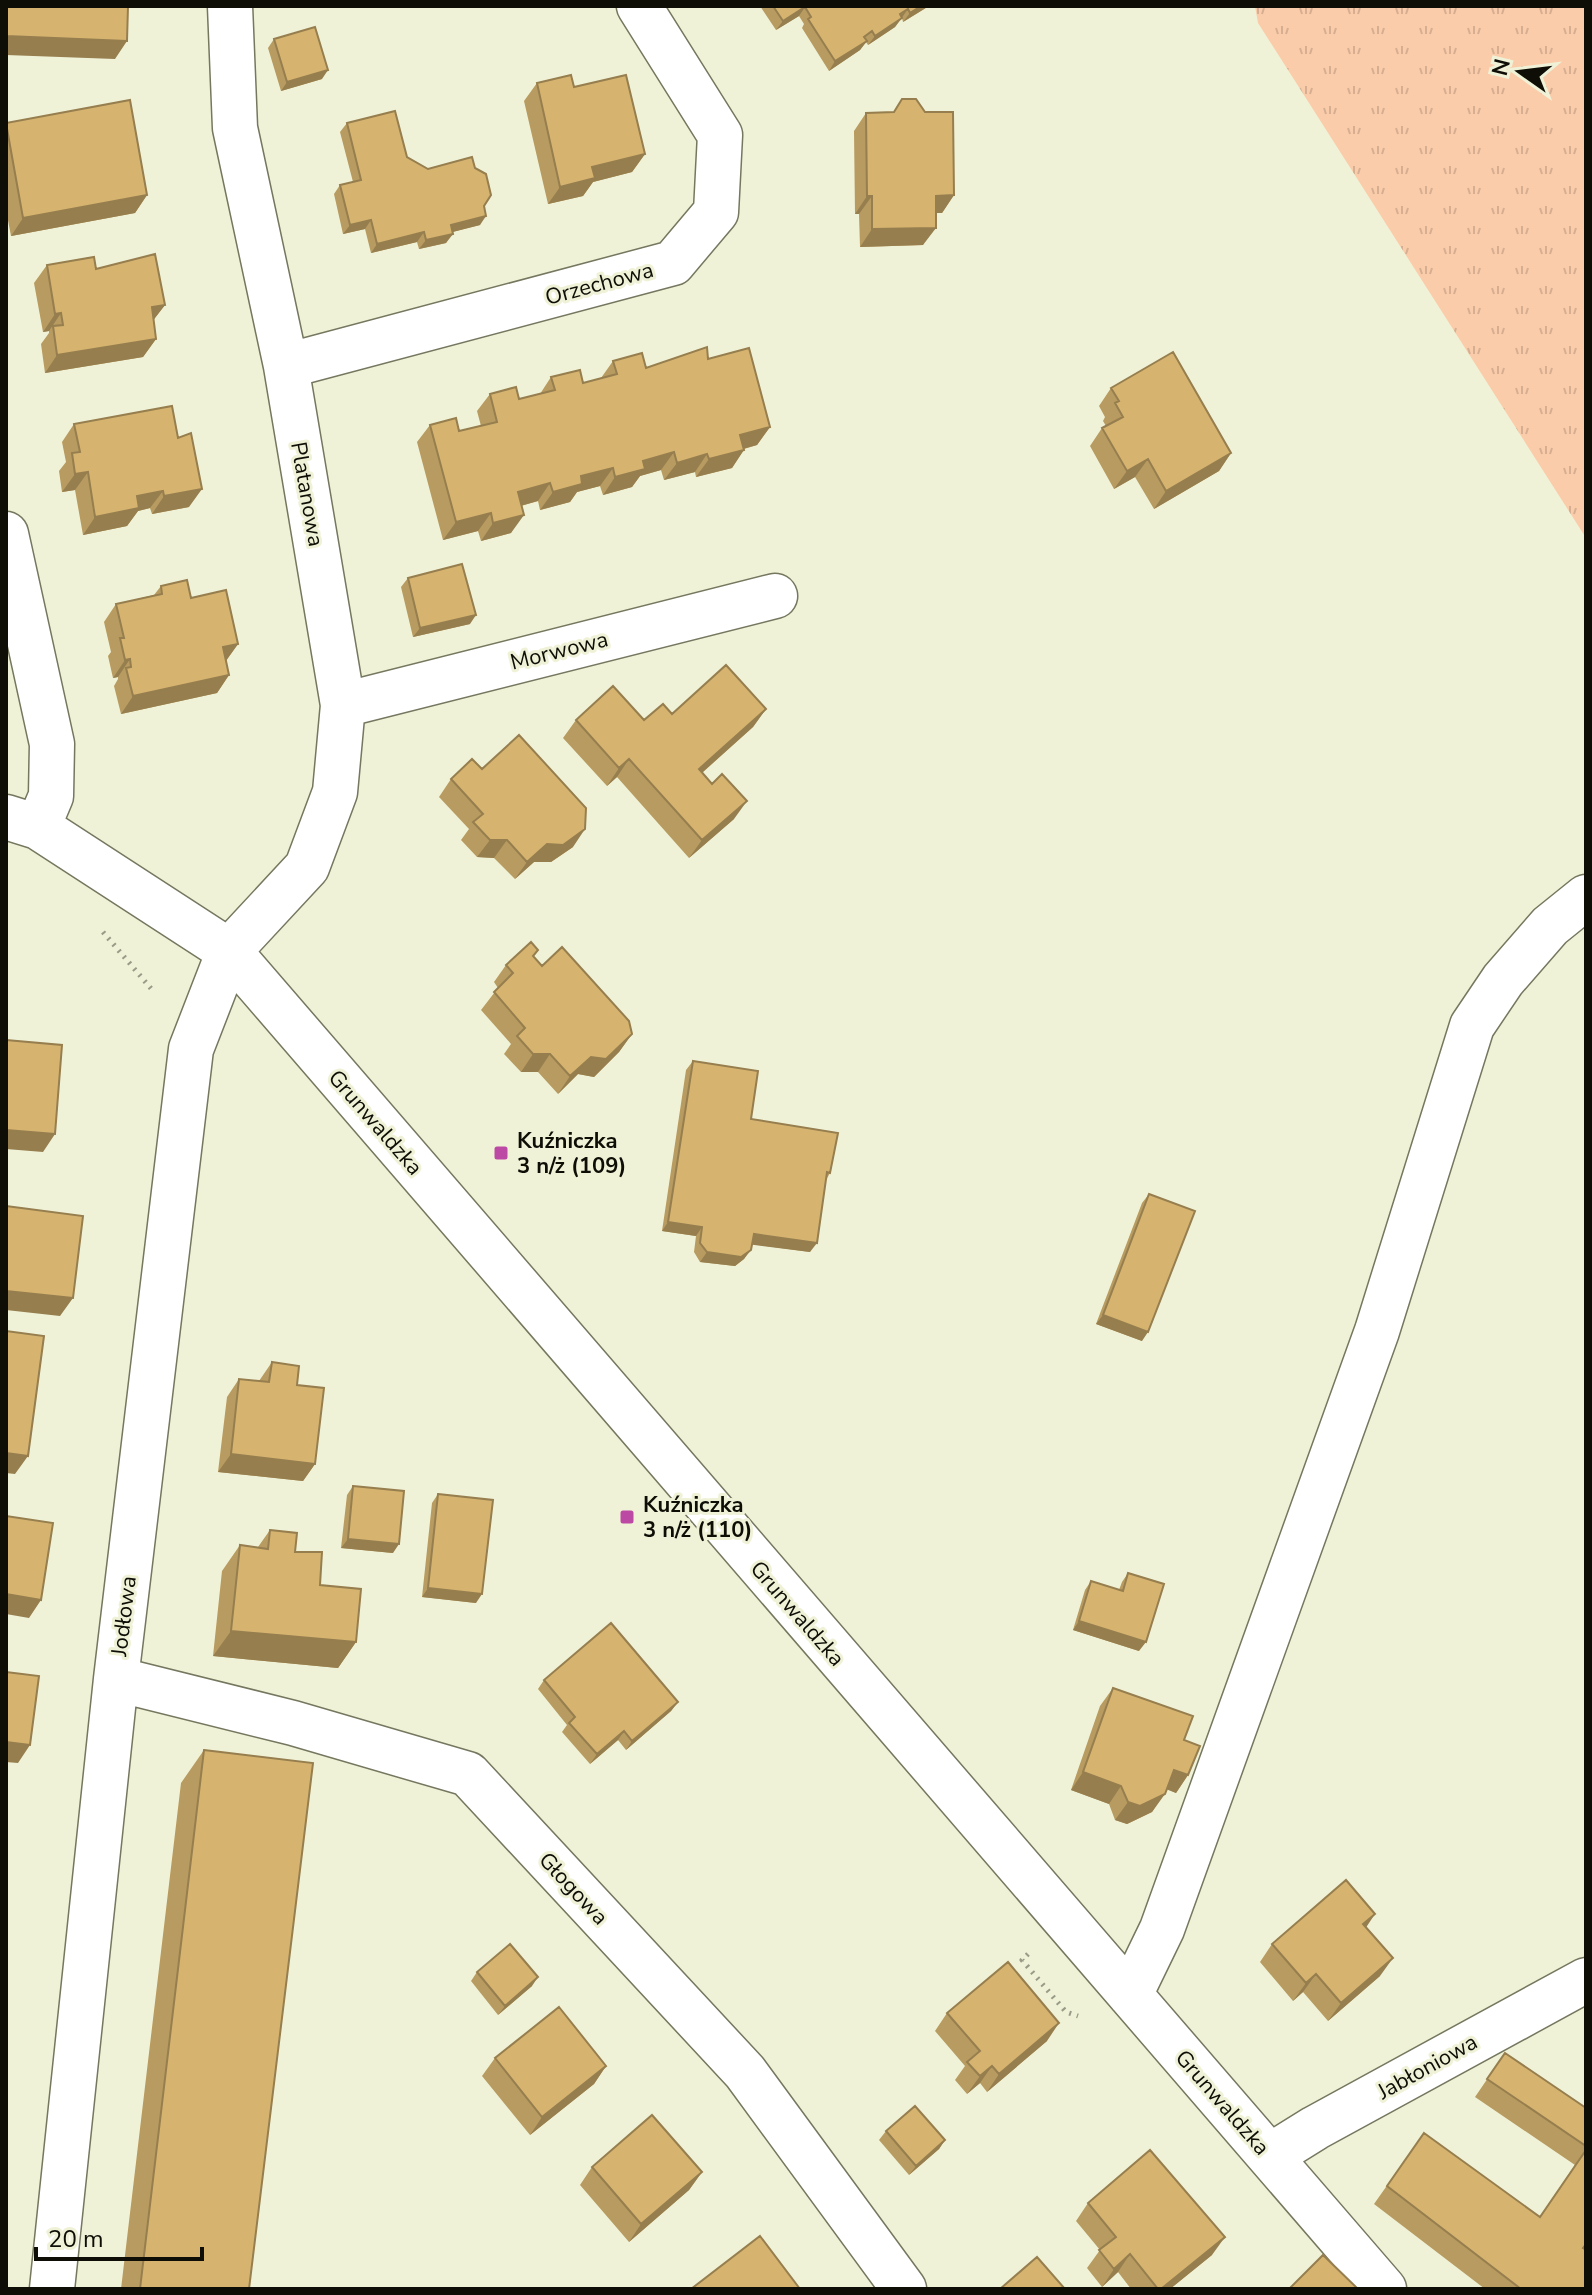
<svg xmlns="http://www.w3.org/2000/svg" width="1592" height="2295" viewBox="0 0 1592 2295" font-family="'Nunito Sans',sans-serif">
	<defs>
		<pattern id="grass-tufts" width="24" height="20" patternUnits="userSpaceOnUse" patternTransform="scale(2)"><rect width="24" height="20" fill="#fbccaa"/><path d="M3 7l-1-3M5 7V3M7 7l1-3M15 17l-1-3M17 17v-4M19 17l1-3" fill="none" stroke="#d6ae91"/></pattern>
	</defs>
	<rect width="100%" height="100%" fill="#f0f2d7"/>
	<path fill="url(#grass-tufts)" d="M1255,6H1586V538L1258,23Z"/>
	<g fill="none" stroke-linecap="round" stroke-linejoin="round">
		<defs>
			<path id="minor" d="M286,366L673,263L716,212L720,135L639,6
				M6,534L52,744L51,796L38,827
				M343,705L775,596
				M6,817L38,827L229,951L1384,2289
				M116,1679L293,1723L468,1774L745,2072L904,2289
				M1130,1995L1162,1929L1377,1331L1472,1026L1503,980L1550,926L1586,897
				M1270,2156L1315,2128L1586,1980
				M52,2289L116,1679L191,1049L229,951L307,867L335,792L343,705L286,366L235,128L230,6"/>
		</defs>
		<use href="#minor" stroke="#75775f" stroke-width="47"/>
		<path stroke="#9a9b87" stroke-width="5" stroke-dasharray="2 6" stroke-linecap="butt" d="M103,932L154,992
			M1028,1954L1022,1960L1066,2012L1078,2016"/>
		<use href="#minor" stroke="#fff" stroke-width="44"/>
	</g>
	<path fill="#b89b60" d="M760,6H929L903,22L902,18L895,27L868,45L866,42L860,50L829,71L802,28L804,24L799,16L776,30Z
		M274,39L322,79L281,91L268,48Z
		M537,83L574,87L645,154L632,172L593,182L583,196L548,204L524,101Z
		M866,113L954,195L942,213H936L923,245L860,247L859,214H855L854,131Z
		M6,123L147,195L135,213L11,236L6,210Z
		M347,123L407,157L484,206L480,225L452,232L446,243L419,249L417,242L371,253L365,229L343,234L334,194L340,185L353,182L340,132Z
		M47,265L96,269L165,305L153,320L156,339L143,357L45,373L41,344L49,333V331L43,332L34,283Z
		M708,359L770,427L757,445L744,449L732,468L696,477L695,472L664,480L661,470L640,476L632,487L603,495L600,486L577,492L570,502L540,510L538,501L521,506L511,533L481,541L478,531L443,540L417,442L430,425L459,431L481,426L477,411L490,394L519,399L540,394L551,377L583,383L601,378L613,361L646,368Z
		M1111,388L1231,453L1219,471L1154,509L1135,477L1114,489L1090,446L1102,428L1106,426L1103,421L1105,417L1099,406Z
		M74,424L189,507L152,514L150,508L138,511L127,526L83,535L75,490L62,492L59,471L66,462L62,442Z
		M408,578L470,624L413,637L401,587Z
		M161,586L191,598L238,644L226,661L229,675L217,693L121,714L114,686L118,679V677L113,678L108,656L111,652L104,622L116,604L154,595Z
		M766,709L753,727L702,773L734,819L689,858L617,777L607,786L563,738L576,720H644L672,714Z
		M482,769L573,847L551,862H534L515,879L494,858L477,857L461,840L469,829L439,797L451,779Z
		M538,950L533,957L542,966L632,1034L619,1052L594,1077L578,1074L558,1094L538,1072H521L504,1054L511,1044L481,1010L498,988L494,982L506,965Z
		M693,1061L751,1119L830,1173L826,1180L810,1252L752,1244L744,1259L735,1266L700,1262L694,1252L696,1236L662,1231L686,1070Z
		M1149,1194L1142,1341L1096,1324L1142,1203Z
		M272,1362L297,1385L315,1464L303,1481L218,1472L227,1397L239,1379L259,1381Z
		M353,1486L393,1553L341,1548L347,1495Z
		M438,1494L476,1603L422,1597L432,1503Z
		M270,1530L295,1552L320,1585L356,1642L338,1668L213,1656L222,1571L240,1545L258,1547Z
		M1128,1573L1139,1651L1073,1630L1085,1590L1091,1581L1119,1590L1122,1582Z
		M544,1680L678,1702L671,1711L626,1750L618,1740L590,1764L562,1732L567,1725L538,1689Z
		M1113,1688L1184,1740L1188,1775L1176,1793L1167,1789L1152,1812L1127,1824L1115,1820L1109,1804L1071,1790L1100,1706Z
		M204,1750L249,2289H121L181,1783Z
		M1366,1927L1380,1976L1328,2021L1303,1992L1293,2001L1260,1962L1272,1944Z
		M477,1972L532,1986L498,2015L471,1981Z
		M947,2013L1047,2041L987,2092L980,2083L967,2094L955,2080L965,2066L935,2031Z
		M1505,2053L1586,2108V2244L1583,2248L1586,2289H1485L1374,2204L1424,2133L1540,2217L1575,2165L1475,2097Z
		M495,2058L606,2066L594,2084L530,2135L482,2076Z
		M886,2131L945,2140L939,2149L909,2175L879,2140Z
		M592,2167L702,2172L689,2190L629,2242L580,2185Z
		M1088,2203L1212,2255L1170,2289H1131L1118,2272L1102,2287L1087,2268L1100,2250L1076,2221Z"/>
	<path fill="#967e4e" d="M921,6H929L903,22L910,13Z
		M805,7L799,16L776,30L783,21Z
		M908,9L895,27L868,45L875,36Z
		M6,36L127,41L115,59L6,55Z
		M867,41L860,50L829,71L835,61Z
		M328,70L322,79L281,91L287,82Z
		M645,154L632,172L593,182L583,196L548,204L560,187L592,167Z
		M147,195L135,213L11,236L23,218Z
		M954,195L942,213H924L936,196Z
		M867,196H872L859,214H855Z
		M486,216L480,225L445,234L451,225Z
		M371,220L365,229L343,234L350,225Z
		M936,228L923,245L860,247L872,229Z
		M424,232L417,242L371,253L377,244Z
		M453,234L446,243L419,249L426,240Z
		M165,305L152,322V307Z
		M61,313L49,331L43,332L55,314Z
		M156,339L143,357L45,373L57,355Z
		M770,427L757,445L728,453L740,435Z
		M744,450L732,468L696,477L709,459Z
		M674,452L661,470L640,476L632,487L603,495L615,477L643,461Z
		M1231,453L1219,471L1154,509L1166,491Z
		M707,454L695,472L664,480L677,463Z
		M1148,459L1135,477L1114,489L1127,471Z
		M613,468L600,486L577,492L570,502L540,510L553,492L581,476Z
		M88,472L75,490L62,492L75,474Z
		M550,483L538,501L505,510L518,492Z
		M202,489L189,507L152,514L164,496Z
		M163,491L150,508L138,511L127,526L83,535L95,517L137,496Z
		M491,513L478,531L443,540L456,522Z
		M524,515L511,533L481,541L493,523Z
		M476,615L470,624L413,637L420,628Z
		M238,644L225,662L223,647Z
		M130,659L118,677L113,678L125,660Z
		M229,675L217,693L121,714L133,696Z
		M766,709L753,727L686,787L699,769Z
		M629,759L617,777L607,786L619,768Z
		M747,801L734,819L689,858L702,840Z
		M585,829L573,847L551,862H534L515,879L527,862L547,844Z
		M490,840H507L494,858L477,857Z
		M632,1034L619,1052L594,1077L578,1074L558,1094L570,1076L591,1057Z
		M533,1054H550L538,1072H521Z
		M6,1130L55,1134L43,1152L6,1149Z
		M668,1222L702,1227L696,1236L662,1231Z
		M754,1234L817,1243L810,1252L747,1244Z
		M751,1250L744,1259L735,1266L700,1262L707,1252Z
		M6,1291L73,1298L60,1316L6,1310Z
		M1103,1315L1148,1332L1142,1341L1096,1324Z
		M6,1453L28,1456L15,1474L6,1473Z
		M231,1454L315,1464L303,1481L218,1472Z
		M348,1539L399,1544L393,1553L341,1548Z
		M428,1588L482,1594L476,1603L422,1597Z
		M6,1594L41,1600L29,1618L6,1614Z
		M1079,1621L1146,1642L1139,1651L1073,1630Z
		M231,1631L356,1642L338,1668L213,1656Z
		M678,1702L671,1711L626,1750L632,1741Z
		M624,1731L618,1740L590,1764L597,1754Z
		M6,1742L30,1745L18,1763L6,1762Z
		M1174,1770L1188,1775L1176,1793L1161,1787Z
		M1083,1772L1121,1786L1109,1804L1071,1790Z
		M1165,1794L1152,1812L1127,1824L1115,1820L1128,1802Z
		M1375,1914L1363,1932V1924Z
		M1393,1958L1380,1976L1328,2021L1341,2003Z
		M1316,1974L1303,1992L1293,2001L1306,1983Z
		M538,1977L532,1986L498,2015L505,2006Z
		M1059,2023L1047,2041L987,2092L999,2074Z
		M606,2066L594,2084L530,2135L542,2117Z
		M992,2066L980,2083L967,2094L980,2076Z
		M945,2140L939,2149L909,2175L916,2166Z
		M702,2172L689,2190L629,2242L641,2224Z
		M1225,2237L1212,2255L1170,2289H1161Z
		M1130,2254L1118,2272L1102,2287L1114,2269Z"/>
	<path fill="#d6b470" stroke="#967e4e" stroke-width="2" d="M6,6H128L127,41L6,36Z
		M773,6H921L910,13L908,9L900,14L902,18L875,36L872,31L864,37L867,41L835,61L808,19L811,17L805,7L783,21Z
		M315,27L328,70L287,82L274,39Z
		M571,75L574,87L626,75L645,154L592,167L595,178L560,187L537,83Z
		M902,99H916L925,112H953L954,195L936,196V228L872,229V196H867L866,113L894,112Z
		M130,100L147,195L23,218L6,123Z
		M395,111L407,157L428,169L472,157L475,168L486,174L491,195L484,206L486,216L451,225L453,234L426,240L424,232L377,244L371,220L350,225L340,185L361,180L347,123Z
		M155,254L165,305L152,307L156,339L57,355L53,326L63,325L61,313L55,314L47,265L94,257L96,269Z
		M707,347L708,359L749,348L770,427L740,435L744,450L709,459L707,454L677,463L674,452L643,461L645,469L615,477L613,468L581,476L582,484L553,492L550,483L518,492L524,515L493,523L491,513L456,522L430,425L456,418L459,431L497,422L490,394L516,387L519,399L555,390L551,377L580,370L583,383L617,374L613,361L642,353L646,368Z
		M1173,352L1231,453L1166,491L1148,459L1127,471L1102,428L1123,417L1115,403L1119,401L1111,388Z
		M172,406L178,438L191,433L202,489L164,496L163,491L137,496L139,508L95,517L88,472L75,474L72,453L80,452L74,424Z
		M462,564L476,615L420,628L408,578Z
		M187,580L191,598L226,590L238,644L223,647L229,675L133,696L126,668L131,667L130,659L125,660L120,638H124L116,604L162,594L161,586Z
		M726,665L766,709L699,769L712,784L722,774L747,801L702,840L629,759L619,768L576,720L613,686L644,720L663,704L672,714Z
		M519,735L586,808L585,829L563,845L547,844L527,862L507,840H490L473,822L483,814L451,779L472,759L482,769Z
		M531,942L538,950L533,956L542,966L562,947L629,1021L632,1034L606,1059L591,1057L570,1076L550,1054H533L517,1036L525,1028L494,992L513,973L506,965Z
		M6,1040L62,1045L55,1134L6,1130Z
		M693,1061L758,1071L751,1119L838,1133L830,1173L827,1172L817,1243L754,1234L751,1250L741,1257L707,1252L700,1243L702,1227L668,1222Z
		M1149,1194L1195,1211L1148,1332L1103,1315Z
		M6,1206L83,1216L73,1298L6,1291Z
		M6,1331L44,1336L28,1456L6,1453Z
		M272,1362L299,1366L297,1385L324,1388L315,1464L231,1454L239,1379L269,1382Z
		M353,1486L404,1491L399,1544L348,1539Z
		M438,1494L493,1500L482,1594L428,1588Z
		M6,1516L53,1523L41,1600L6,1594Z
		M270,1530L297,1533L295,1552H322L320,1585L361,1589L356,1642L231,1631L240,1545L268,1549Z
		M1128,1573L1164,1584L1146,1642L1079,1621L1091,1581L1123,1591Z
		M611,1623L678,1702L632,1741L624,1731L597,1754L569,1723L575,1717L544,1680Z
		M6,1672L39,1676L30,1745L6,1742Z
		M1113,1688L1193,1716L1184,1740L1200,1746L1188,1775L1174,1770L1165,1794L1140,1806L1128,1802L1121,1786L1083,1772Z
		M204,1750L313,1763L249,2289H140Z
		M1346,1880L1375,1914L1363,1924L1393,1958L1341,2003L1316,1974L1306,1983L1272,1944Z
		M510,1944L538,1977L505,2006L477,1972Z
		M1008,1962L1059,2023L999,2074L992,2066L980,2076L967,2062L980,2051L947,2013Z
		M559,2007L606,2066L542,2117L495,2058Z
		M1505,2053L1586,2108V2146L1487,2079Z
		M915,2106L945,2140L916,2166L886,2131Z
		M652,2115L702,2172L641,2224L592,2167Z
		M1424,2133L1540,2217L1586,2150V2244L1583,2248L1586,2250V2289H1521L1387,2186Z
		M1150,2150L1225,2237L1161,2289H1158L1130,2254L1114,2269L1099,2250L1116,2237L1088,2203Z
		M760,2236L800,2289H691Z
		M1323,2255L1358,2289H1289Z
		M1037,2257L1065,2289H1000Z"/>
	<g fill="#bc49a3" stroke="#f0f2d7" stroke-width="3">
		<rect x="493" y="1145" width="16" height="16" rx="4"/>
		<rect x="619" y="1509" width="16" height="16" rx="4"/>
	</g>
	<g text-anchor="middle" stroke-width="6" stroke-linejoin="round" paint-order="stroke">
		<g font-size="22" fill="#0e0e06" stroke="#f0f2d7">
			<text transform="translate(599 283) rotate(-15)" y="8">Orzechowa</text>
			<text transform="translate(308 494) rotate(80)" y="8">Platanowa</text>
			<text transform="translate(559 650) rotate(-14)" y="8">Morwowa</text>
			<text transform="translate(376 1122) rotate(49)" y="8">Grunwaldzka</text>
			<text transform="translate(798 1613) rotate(49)" y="8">Grunwaldzka</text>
			<text transform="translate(123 1616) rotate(-83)" y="8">Jodłowa</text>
			<text transform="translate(574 1888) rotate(47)" y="8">Głogowa</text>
			<text transform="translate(1427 2066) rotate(-29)" y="8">Jabłoniowa</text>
			<text transform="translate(1223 2102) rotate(49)" y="8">Grunwaldzka</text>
		</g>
		<g font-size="22" font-weight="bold" fill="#0e0e06" stroke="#f0f2d7" text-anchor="start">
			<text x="517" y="1148">Kuźniczka<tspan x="517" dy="25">3 n/ż (109)</tspan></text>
			<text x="643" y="1512">Kuźniczka<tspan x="643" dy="25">3 n/ż (110)</tspan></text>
		</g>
	</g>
	<rect width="1592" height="2295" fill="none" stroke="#0e0e06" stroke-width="16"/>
	<g transform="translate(1520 72) rotate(284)" stroke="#f0f2d7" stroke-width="6" paint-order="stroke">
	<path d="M0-6L14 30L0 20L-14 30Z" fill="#0e0e06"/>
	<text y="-12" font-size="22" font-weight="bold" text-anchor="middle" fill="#0e0e06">N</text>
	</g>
	<path d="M36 2247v12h166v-12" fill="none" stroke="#0e0e06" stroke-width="4"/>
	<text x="48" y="2247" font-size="24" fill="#0e0e06" stroke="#f0f2d7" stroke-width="6" paint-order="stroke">20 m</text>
</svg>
